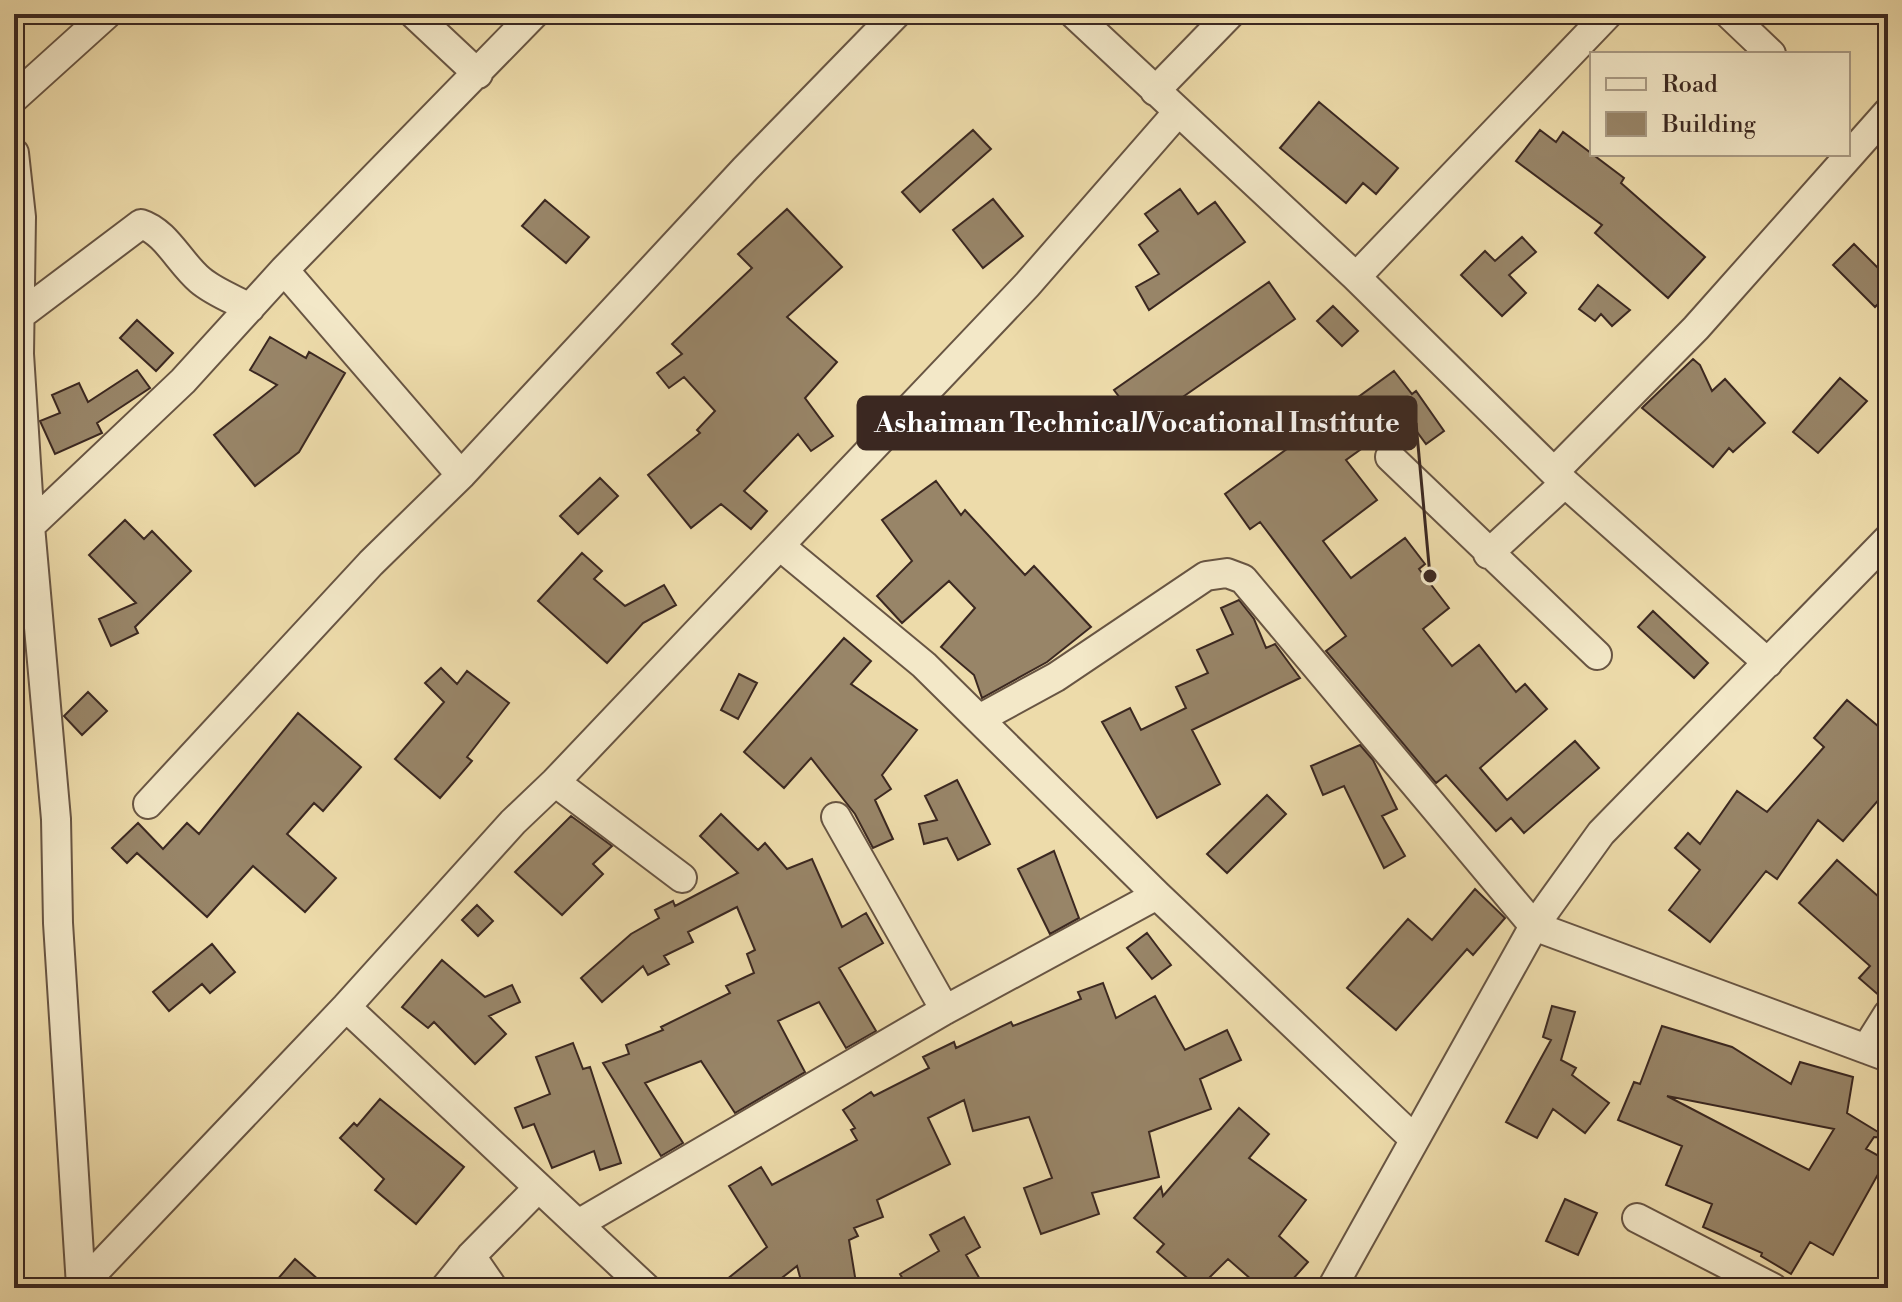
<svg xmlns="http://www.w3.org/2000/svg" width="1902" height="1302" viewBox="0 0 1902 1302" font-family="'Libre Bodoni',serif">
	<rect width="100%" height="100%" fill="#eddbaa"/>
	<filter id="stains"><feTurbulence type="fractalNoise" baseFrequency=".0025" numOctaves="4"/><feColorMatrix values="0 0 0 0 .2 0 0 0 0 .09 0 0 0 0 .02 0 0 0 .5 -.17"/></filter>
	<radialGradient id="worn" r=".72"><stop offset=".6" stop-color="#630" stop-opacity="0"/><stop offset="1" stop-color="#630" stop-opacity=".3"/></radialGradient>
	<path fill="#988568" stroke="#3b2821" stroke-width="2" fill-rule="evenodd" d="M1319,102L1398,168L1376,194L1363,183L1346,203L1280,148Z
		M973,130L991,149L920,212L902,192Z
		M1540,130L1556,142L1563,132L1624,178L1621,183L1705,257L1668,298L1595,233L1602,225L1516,161Z
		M1180,189L1198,214L1215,202L1245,242L1149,310L1136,287L1159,274L1139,245L1158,231L1145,214Z
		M993,199L1023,236L983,268L953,230Z
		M545,200L589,237L566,263L522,226Z
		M787,209L842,267L787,317L837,362L805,398L833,436L811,451L798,434L744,491L767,511L751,529L721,504L691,528L648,475L700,433L697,430L715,411L684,377L669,388L657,373L682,354L672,344L752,268L738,254Z
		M1522,237L1536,252L1509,275L1526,293L1502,316L1461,275L1485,251L1495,261Z
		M1854,244L1888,278V294L1875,307L1833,265Z
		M1269,282L1295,319L1141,426L1114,390Z
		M1598,285L1630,310L1612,326L1601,314L1595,321L1579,309Z
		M1333,306L1358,331L1342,346L1317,321Z
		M137,320L173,353L156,371L120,338Z
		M270,337L306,358L309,352L345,373L299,452L255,486L214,435L277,385L250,370Z
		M1693,359L1700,365L1712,391L1725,379L1765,423L1733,452L1729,448L1713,467L1642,408Z
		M137,370L150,388L97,423L102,433L55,454L40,421L60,413L52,395L79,383L88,402Z
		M1394,371L1412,394L1416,391L1444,431L1426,444L1406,417L1346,460L1377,500L1323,541L1351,578L1405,538L1425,564L1419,569L1449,608L1423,629L1452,666L1479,645L1516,692L1525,684L1547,709L1480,768L1507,800L1575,741L1599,768L1524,833L1511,818L1496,831L1446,775L1436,783L1326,651L1346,636L1260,522L1250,529L1225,494Z
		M1840,378L1867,401L1818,453L1793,432Z
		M600,478L618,496L578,534L560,516Z
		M936,481L961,515L965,510L1025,575L1034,566L1091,627L1047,662L982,698L974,675L941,647L975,608L949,581L902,623L877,596L912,561L882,520Z
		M125,520L144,539L152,531L191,571L135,627L138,633L111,646L99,619L136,603L89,555Z
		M582,553L602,571L594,579L625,606L664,585L676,605L643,623L607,663L538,601Z
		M1239,600L1254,619L1266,648L1275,644L1300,678L1192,730L1220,784L1157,818L1102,722L1130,708L1141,730L1186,708L1176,687L1208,673L1197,650L1233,634L1221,608Z
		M1653,611L1708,663L1694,678L1638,627Z
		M844,638L871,661L851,684L917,730L882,775L891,789L875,800L893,839L873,848L855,814L811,758L784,788L744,752Z
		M441,668L457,684L467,671L509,703L467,757L472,761L440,798L395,759L444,702L425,683Z
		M739,674L757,683L738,719L721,710Z
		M88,692L107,711L82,735L64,716Z
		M1847,700L1878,726L1888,714V789L1843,841L1818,820L1777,879L1766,871L1710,942L1669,910L1700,870L1675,848L1688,833L1700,844L1737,791L1767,812L1824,747L1814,738Z
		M298,713L361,767L323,811L314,803L287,834L336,878L305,912L253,866L207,917L137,853L127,863L112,848L138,823L163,849L187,823L199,834Z
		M1360,745L1373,760L1397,809L1382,816L1405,856L1384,868L1344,786L1323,795L1311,766Z
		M957,780L990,844L958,860L947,838L924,844L919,824L937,820L925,796Z
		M1267,795L1286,814L1227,873L1207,854Z
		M721,814L758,850L765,843L787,869L812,859L842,927L866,913L883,943L839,968L876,1031L846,1048L819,1002L778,1021L805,1072L735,1113L701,1061L645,1083L683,1143L661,1156L603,1063L629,1054L626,1045L663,1030L661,1027L730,993L726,986L754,973L747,954L755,950L737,907L688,932L693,942L664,956L669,964L648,975L643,966L602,1002L581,978L631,934L659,918L655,910L673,901L675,906L738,873L700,836Z
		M571,816L612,846L593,864L603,874L562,915L515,872Z
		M1054,851L1079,918L1050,934L1018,869Z
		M1837,860L1888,905V997L1882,998L1859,978L1870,966L1799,903Z
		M1475,889L1505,918L1473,955L1467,949L1396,1030L1347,988L1408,919L1432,940Z
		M477,905L493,921L478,936L462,920Z
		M1147,933L1171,965L1152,979L1127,948Z
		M212,944L235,972L210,993L202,984L169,1011L153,992Z
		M442,960L485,997L512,985L520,1002L489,1016L506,1034L475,1064L434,1022L428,1028L402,1007Z
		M1103,983L1116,1018L1155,996L1185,1050L1227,1030L1241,1060L1200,1079L1211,1109L1149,1132L1159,1177L1092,1193L1099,1214L1041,1234L1024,1188L1052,1178L1029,1117L973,1131L964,1100L928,1118L950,1164L877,1200L883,1217L854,1228L858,1236L849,1240L856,1283L803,1288L797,1266L769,1288H716L767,1247L729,1186L761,1167L772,1185L857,1140L851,1130L855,1128L843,1110L871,1092L874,1096L929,1068L923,1057L954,1042L956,1048L1011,1022L1013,1026L1081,999L1078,992Z
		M1552,1006L1575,1012L1561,1060L1576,1068L1572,1075L1609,1103L1585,1133L1553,1109L1537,1138L1506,1122L1551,1040L1543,1037Z
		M1662,1026L1732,1047L1791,1084L1800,1062L1853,1077L1847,1113L1888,1138L1874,1137L1866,1149L1886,1160L1833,1255L1810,1242L1791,1274L1761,1256L1762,1253L1703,1227L1712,1204L1666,1185L1682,1146L1618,1120L1634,1082L1640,1084ZM1667,1096L1834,1129L1809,1170Z
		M573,1043L583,1069L590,1067L621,1163L600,1170L594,1151L552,1168L534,1124L523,1128L515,1108L550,1094L536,1057Z
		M380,1099L464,1167L416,1224L375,1190L384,1179L340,1138L354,1123L357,1126Z
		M1239,1108L1269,1134L1249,1158L1306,1200L1279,1236L1308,1262L1285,1288H1261L1228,1259L1199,1288L1157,1252L1164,1244L1134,1218L1161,1187L1163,1196Z
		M1565,1199L1597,1213L1578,1255L1546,1241Z
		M964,1217L980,1247L966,1255L985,1288H908L900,1274L939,1251L930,1235Z
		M295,1259L328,1288H270Z"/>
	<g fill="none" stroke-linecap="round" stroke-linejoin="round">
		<defs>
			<path id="minor" d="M414,14L478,74
				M1074,14L1356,277L1565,483L1768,663
				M1729,14L1771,54
				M1155,91L1230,14
				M14,98L107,14
				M14,153L21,217L19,354L30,526L56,819L58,923L81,1286
				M284,270L461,475
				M1356,277L1608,14
				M19,316L141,224C166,232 179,262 200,280C214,292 233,299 250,308
				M1390,457L1597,655
				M1555,471L1696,328L1888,112
				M30,526L183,381L284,270L534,14
				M780,546L924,665L1157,895L1413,1138
				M1488,554L1565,483
				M979,719L1056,677L1206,576L1227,573L1243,579L1534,926L1888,1057
				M555,782L682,878
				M148,804L371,563L461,475L745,169L896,14
				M836,817L945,1010
				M346,1007L646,1288
				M1866,1049L1888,1014
				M1637,1218L1773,1288
				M578,1224L945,1010L1157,895
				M471,1256L493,1288
				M79,1288L346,1007L513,822L555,782L1027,285L1178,112
				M445,1288L471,1256L538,1188
				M1332,1288L1534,926L1601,833L1888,539"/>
		</defs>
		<use href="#minor" stroke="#685543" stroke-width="32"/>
		<use href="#minor" stroke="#f3e8c8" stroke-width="28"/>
	</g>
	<path fill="none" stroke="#3b2821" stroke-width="3" d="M1430 576L1416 423"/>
	<circle fill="#3b2821" stroke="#f3e8c8" stroke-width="3" cx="1430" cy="576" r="8"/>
	<rect fill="#3b2821" stroke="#3b2821" stroke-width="3" x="858" y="397" width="558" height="52" rx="8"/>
	<g font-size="28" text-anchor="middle" font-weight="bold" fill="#fff">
		<text x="1137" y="432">Ashaiman Technical/Vocational Institute</text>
	</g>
	<rect width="1902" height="1302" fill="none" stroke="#eddbaa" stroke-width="48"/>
	<rect x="16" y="16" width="1870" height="1270" fill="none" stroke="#3b2821" stroke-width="4"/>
	<rect x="24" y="24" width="1854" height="1254" fill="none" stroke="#3b2821" stroke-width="2"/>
	<rect x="1590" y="52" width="260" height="104" fill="#f3e8c8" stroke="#a99b85" stroke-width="2"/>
	<rect x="1606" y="78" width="40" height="12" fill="#f3e8c8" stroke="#a99b85" stroke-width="2"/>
	<text x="1662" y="92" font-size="24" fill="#3b2821">Road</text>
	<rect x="1606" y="112" width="40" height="24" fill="#988568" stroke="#a99b85" stroke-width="2"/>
	<text x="1662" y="132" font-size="24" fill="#3b2821">Building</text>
	<rect width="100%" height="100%" filter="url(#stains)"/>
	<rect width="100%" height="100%" fill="url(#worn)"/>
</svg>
